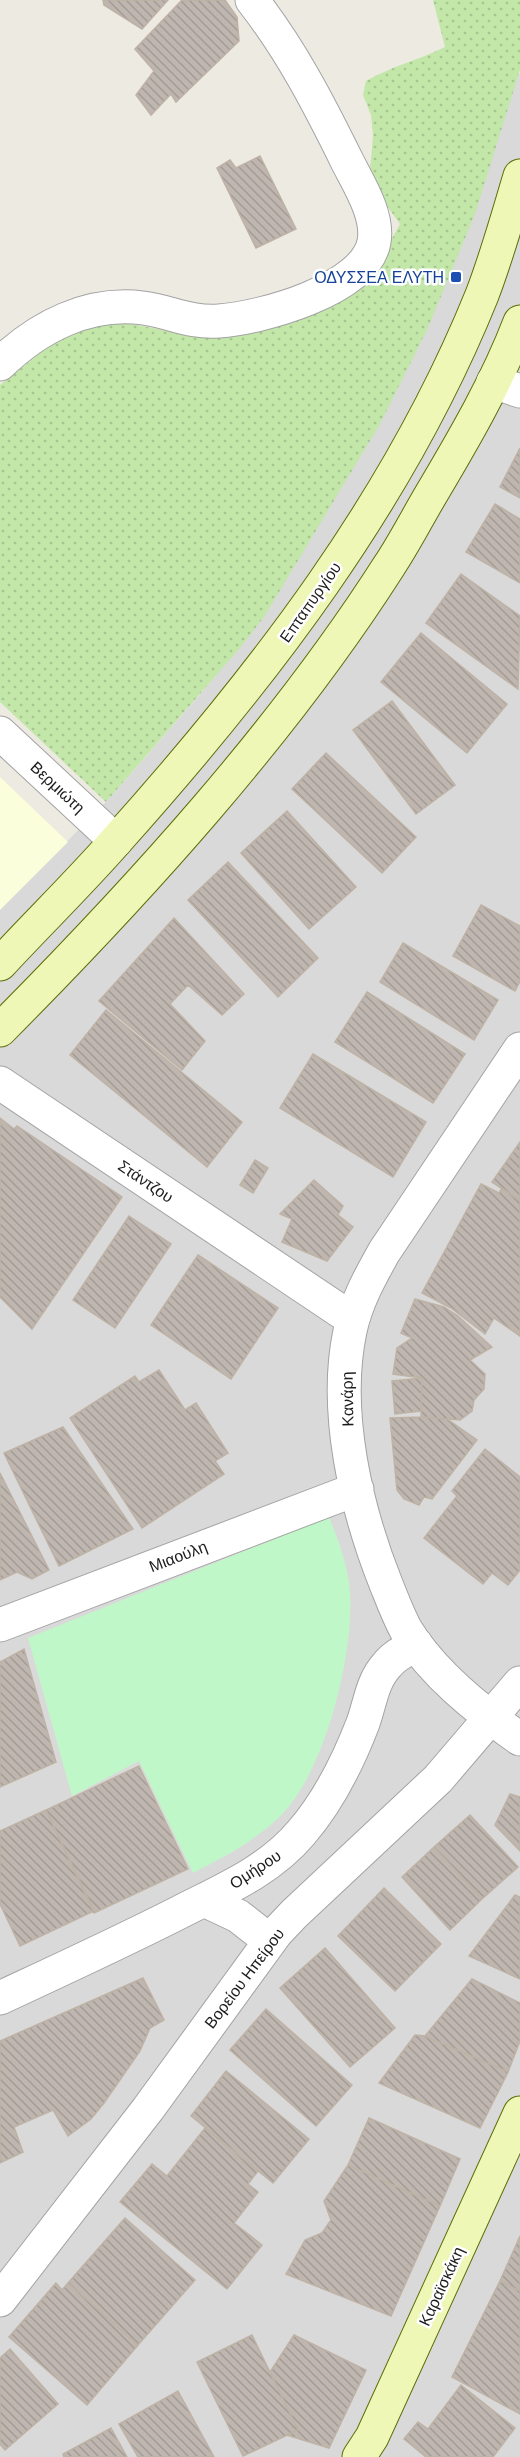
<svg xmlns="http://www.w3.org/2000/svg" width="520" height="2457" viewBox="0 0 520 2457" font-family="'DM Sans',sans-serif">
	<defs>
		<pattern id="grass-dots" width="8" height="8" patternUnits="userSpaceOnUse" patternTransform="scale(1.5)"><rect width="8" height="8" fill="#c3e6a9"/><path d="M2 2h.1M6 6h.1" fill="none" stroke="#a7c591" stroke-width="1.8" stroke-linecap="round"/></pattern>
		<pattern id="building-back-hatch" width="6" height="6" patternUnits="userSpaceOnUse" patternTransform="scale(1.5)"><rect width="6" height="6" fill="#beb6af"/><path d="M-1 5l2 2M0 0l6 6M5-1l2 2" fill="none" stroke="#a39c96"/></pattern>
	</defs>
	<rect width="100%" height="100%" fill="#edeae2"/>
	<path fill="#dad9d9" d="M520,73V2457H0V909L106,802L197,698L264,617Z"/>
	<path fill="#fbfeda" d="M0,777L68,842L0,910Z"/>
	<path fill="url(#grass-dots)" d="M433,0H520V70L475,214L427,330L380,424L264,617L239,649L106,802L0,702V385L70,329L82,324L126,323L179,333L232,328L390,242L400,224L369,181L373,136L371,115L363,95L366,81C392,66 419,60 445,47Z"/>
	<path fill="#bff7c8" d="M329,1517C339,1542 348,1565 350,1592C354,1652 328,1757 290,1805C265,1836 228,1855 193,1873L139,1761L72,1796L28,1638Z"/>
	<path fill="url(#building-back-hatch)" stroke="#beb2a5" stroke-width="1.5" d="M103,0H168L142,29L104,5Z
		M182,0H225L237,17L239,41L176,102L171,94L151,115L136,95L154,71L135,49Z
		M260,156L296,229L256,248L217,168L230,160L236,168Z
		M520,448V498L500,487Z
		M495,504L520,519V583L466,552Z
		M461,574L520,616L518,689L426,623Z
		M421,633L507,704L467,753L381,682Z
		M392,701L455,785L416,814L353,730Z
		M326,753L416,837L382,873L292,789Z
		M287,811L356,887L309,929L241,853Z
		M228,862L318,958L278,997L188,900Z
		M481,905L520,926V981L515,991L453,956Z
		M174,918L244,994L222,1015L188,985L170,1004L205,1041L182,1070L99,1001Z
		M403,943L498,1000L474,1040L380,982Z
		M367,992L465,1054L433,1103L335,1042Z
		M106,1010L242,1122L207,1167L70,1055Z
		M313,1054L426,1122L393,1177L280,1108Z
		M0,1118L14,1129L17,1126L122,1197L32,1329L0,1297Z
		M520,1142V1201L492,1182Z
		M255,1160L268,1168L253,1193L240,1185Z
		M314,1180L343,1206L338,1215L353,1227L327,1261L282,1242L292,1219L280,1214Z
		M481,1184L499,1193L502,1188L520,1201V1336L494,1318L485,1334L451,1308L422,1293Z
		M129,1216L171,1244L115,1328L73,1300Z
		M198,1255L278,1308L231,1379L151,1325Z
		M415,1299L444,1307L458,1316L492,1347L470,1360L485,1374L484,1389L474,1400L472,1411L460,1420L421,1417L422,1378L393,1374L397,1348L412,1338L401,1333Z
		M159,1370L185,1410L196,1403L228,1453L215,1461L224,1474L142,1528L70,1418L135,1376L139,1382Z
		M422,1378L421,1411L395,1414L392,1381Z
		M421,1417L447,1419L477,1440L432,1499L424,1497L419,1505L404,1499L397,1490L390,1418Z
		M63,1427L133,1529L59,1566L4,1453Z
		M485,1449L520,1477V1570L508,1585L492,1573L483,1584L424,1538L457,1496L452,1491Z
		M0,1473L49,1570L32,1579L17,1572L0,1580Z
		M24,1649L56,1762L0,1787V1662Z
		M139,1766L188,1869L94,1913L46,1810Z
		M510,1794L520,1797V1851L495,1825Z
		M46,1810L94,1911L20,1946L0,1904V1831Z
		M470,1815L518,1867L482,1899L434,1847Z
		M434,1847L482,1899L450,1930L402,1877Z
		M384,1888L441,1944L395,1991L338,1936Z
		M515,1895L520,1897V1979L469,1956Z
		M325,1948L395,2028L350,2067L280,1988Z
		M143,1978L164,2020L150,2028L140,2051L104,2103L91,2119L68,2136L53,2110L14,2127L23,2152L0,2163V2041Z
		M472,1979L520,2003V2041L508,2072L425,2036Z
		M266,2009L352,2085L316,2126L230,2050Z
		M415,2035L425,2036L508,2072L480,2128L379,2083Z
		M226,2071L309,2139L273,2183L191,2116Z
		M369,2118L460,2159L440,2206L348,2165Z
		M205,2128L258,2171L248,2184L258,2192L234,2223L262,2245L227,2289L120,2202L152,2164L167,2176Z
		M348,2165L440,2206L391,2316L286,2274L305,2240L322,2233L331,2220L324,2201Z
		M125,2218L195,2280L138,2345L68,2283Z
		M520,2236V2291L500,2281Z
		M500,2281L520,2291V2414L452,2377Z
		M56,2283L62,2290L68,2283L138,2345L87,2405L9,2337Z
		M252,2335L298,2430L243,2456L197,2362Z
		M294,2335L366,2370L329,2448L287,2435L298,2430L270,2372Z
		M10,2349L58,2404L5,2450L0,2444V2358Z
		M461,2385L515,2428L493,2457H426L404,2439L418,2422L428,2429Z
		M178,2391L214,2457H138L119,2424Z
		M111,2428L127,2457H64L63,2454Z"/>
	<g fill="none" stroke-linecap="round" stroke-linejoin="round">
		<defs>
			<path id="street" d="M0,364C38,327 88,301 143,308C172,312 189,323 219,321C261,318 365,290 374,242C379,215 358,183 347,161C319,104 291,50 252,0
				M493,382L520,391
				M0,733L116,841
				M520,1049L384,1252C370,1277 356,1302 350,1331C333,1411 356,1509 386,1584C392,1599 398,1615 406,1630C433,1674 478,1710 520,1739
				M0,1083L352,1319
				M0,1625L357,1489
				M204,1900L238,1916L270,1941
				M0,1998C60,1970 121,1942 180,1912C223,1890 269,1871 301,1833C328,1802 348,1762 363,1723C370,1704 372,1681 387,1665C394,1656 406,1650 416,1644
				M0,2300L148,2109L276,1933L294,1914L438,1779L520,1683"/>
			<path id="secondary" d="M0,964C38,923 78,884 115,842C262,678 399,501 482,295C497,256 508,216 520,176
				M0,1030C139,890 283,732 389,566C405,542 418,516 433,491C465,437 497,382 520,322
				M359,2457L372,2437L520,2113"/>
		</defs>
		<use href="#street" stroke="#a3a3a3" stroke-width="35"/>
		<use href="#secondary" stroke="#5c6e08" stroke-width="35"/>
		<use href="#street" stroke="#fff" stroke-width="33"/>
		<use href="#secondary" stroke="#eff7b6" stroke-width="33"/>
	</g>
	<rect fill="#1a4fb4" stroke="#fff" stroke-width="2" x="450" y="271" width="12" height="12" rx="3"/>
	<g text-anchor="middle" stroke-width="5" stroke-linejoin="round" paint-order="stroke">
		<g font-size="16" fill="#164399" stroke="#fff" text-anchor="end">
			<text x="444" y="283">ΟΔΥΣΣΕΑ ΕΛΥΤΗ</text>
		</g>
		<g font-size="16" fill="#1c1c1c" stroke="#fff">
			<text transform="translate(310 602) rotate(-55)" y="6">Επταπυργίου</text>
			<text transform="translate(58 787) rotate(43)" y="6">Βερμιώτη</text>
			<text transform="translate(146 1181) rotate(34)" y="6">Στάντζου</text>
			<text transform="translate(347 1399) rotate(-91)" y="6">Κανάρη</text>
			<text transform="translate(178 1556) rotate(-21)" y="6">Μιαούλη</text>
			<text transform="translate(255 1869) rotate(-33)" y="6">Ομήρου</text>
			<text transform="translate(244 1978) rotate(-53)" y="6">Βορείου Ηπείρου</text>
			<text transform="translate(441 2286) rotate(-65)" y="6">Καραϊσκάκη</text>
		</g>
	</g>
</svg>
